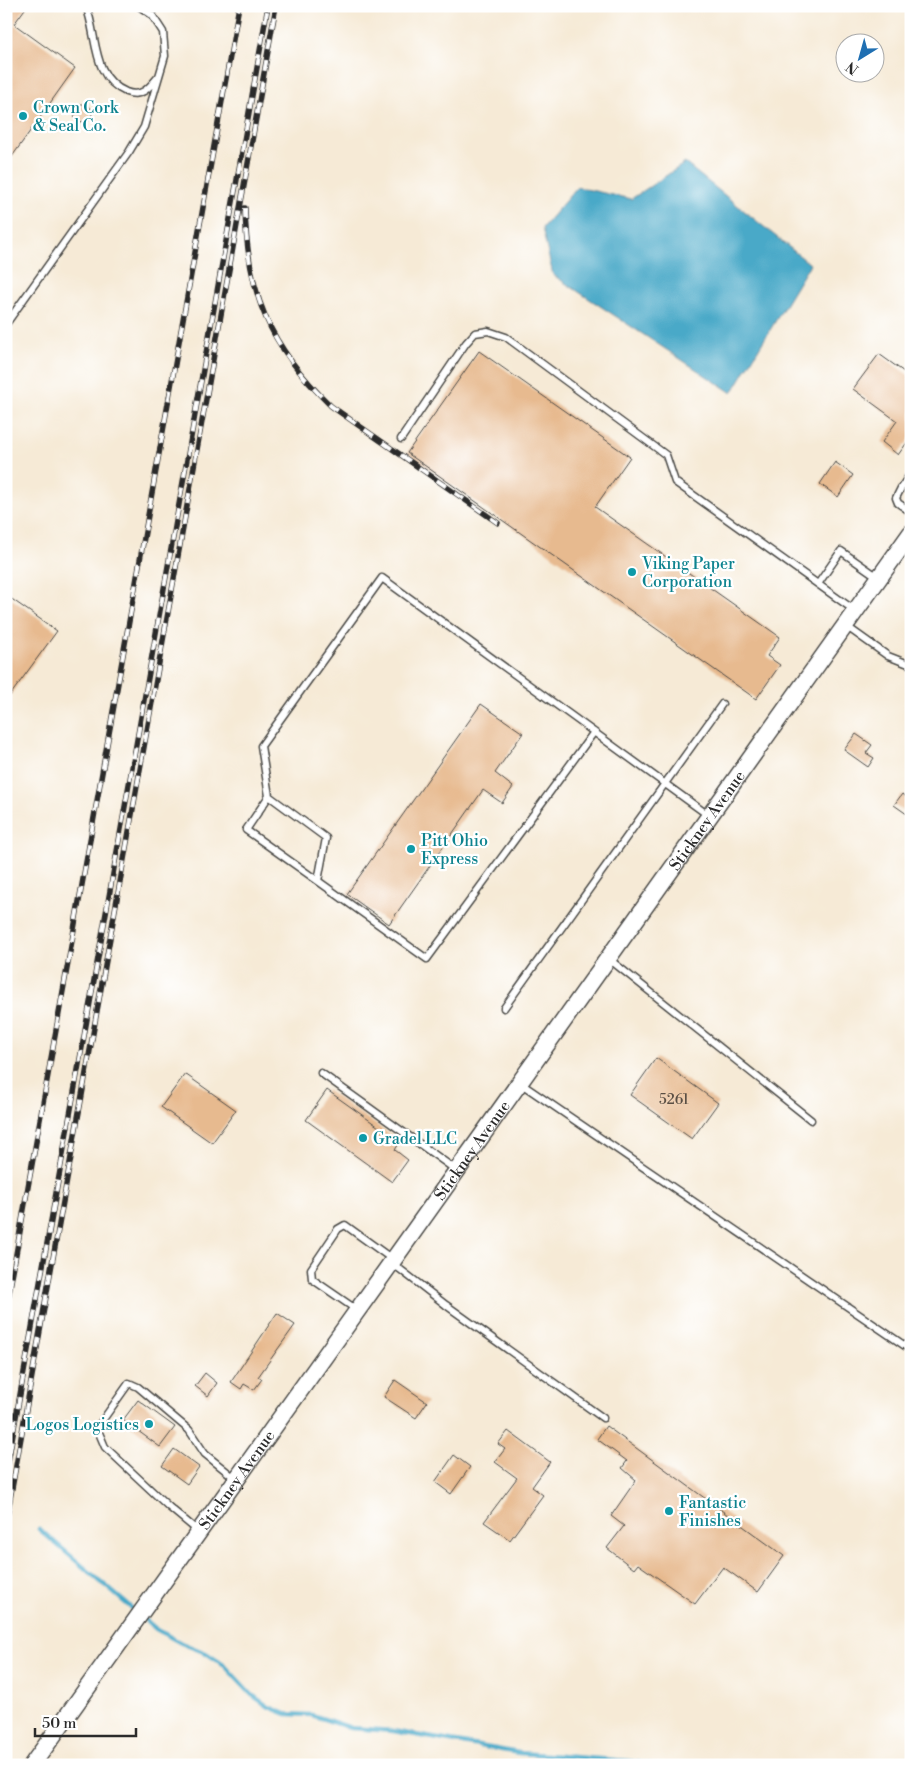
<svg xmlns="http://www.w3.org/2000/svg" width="917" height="1771" viewBox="0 0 917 1771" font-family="'Libre Bodoni',serif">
	<rect width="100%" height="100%" fill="#fff"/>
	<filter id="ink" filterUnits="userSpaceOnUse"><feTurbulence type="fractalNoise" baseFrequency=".02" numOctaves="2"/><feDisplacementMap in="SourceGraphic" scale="10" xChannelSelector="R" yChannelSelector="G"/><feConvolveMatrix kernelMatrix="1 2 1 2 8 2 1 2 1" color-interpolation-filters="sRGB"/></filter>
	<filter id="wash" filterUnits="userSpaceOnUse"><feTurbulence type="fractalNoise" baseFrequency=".0096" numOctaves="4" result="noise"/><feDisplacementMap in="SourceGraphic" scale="20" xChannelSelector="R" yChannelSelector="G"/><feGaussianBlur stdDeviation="1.12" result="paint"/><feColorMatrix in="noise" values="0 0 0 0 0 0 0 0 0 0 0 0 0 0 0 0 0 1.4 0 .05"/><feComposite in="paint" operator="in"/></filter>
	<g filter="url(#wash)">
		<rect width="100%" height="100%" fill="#f6ead6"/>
		<path fill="#49a9c8" stroke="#3a6a7a" d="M685,163L810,264L732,393L553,275L542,228L577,187L631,199Z"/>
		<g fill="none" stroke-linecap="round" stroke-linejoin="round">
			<path stroke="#49a9c8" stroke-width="4.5" d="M39,1529L156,1629L181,1643L206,1653L224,1665L252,1695L269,1707L286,1714L312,1715L351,1728L393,1731L519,1753L628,1761L651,1765"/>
		</g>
		<g id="blocks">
			<path fill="#e7ba8f" d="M6,6H27L14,24L75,68L6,165Z
				M74 113a9 9 0 1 1 18 0a9 9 0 1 1-18 0Z
				M479,351L630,457L595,507L780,637L767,656L780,665L756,699L407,453Z
				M879,354L911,377V437L898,455L882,442L897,421L853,389Z
				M835,462L853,475L838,497L820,484Z
				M6,595L57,631L6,701Z
				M481,704L523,733L495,773L513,787L502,803L483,790L389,924L347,894Z
				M856,734L872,745L866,753L874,758L868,767L844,750Z
				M902,794L911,800V817L894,805Z
				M656,1058L718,1103L692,1139L630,1095Z
				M185,1074L236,1110L212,1143L161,1107Z
				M327,1090L400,1142L395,1150L408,1160L392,1182L306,1120Z
				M277,1313L295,1325L258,1377L262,1379L254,1390L244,1384L241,1389L231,1382Z
				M205,1373L217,1383L208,1396L195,1386Z
				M395,1380L427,1402L416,1418L384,1397Z
				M138,1400L175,1427L160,1447L123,1420Z
				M606,1426L784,1556L758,1592L723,1567L695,1604L638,1564L634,1569L607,1548L624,1526L611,1516L636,1480L622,1468L627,1461L597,1439Z
				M508,1431L550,1462L532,1487L543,1495L510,1540L484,1522L517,1478L495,1462L505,1449L498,1444Z
				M174,1449L199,1467L187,1484L162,1466Z
				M454,1455L470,1467L451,1494L435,1482Z"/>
		</g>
	</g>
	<g filter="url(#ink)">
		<use href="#blocks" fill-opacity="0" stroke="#494845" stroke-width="1"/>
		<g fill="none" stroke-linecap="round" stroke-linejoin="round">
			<defs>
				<path id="service" d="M86,6C98,36 91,77 126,92C141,98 149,88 158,77
					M6,324L129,152L144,127L165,56L163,32L152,15L139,6
					M401,439L466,343L475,333L488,331L506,337L666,455L675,482L854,610
					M911,473L901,488L896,498L898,503L911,512
					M818,584L841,551L878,577
					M846,626L888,656L911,665
					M594,732L427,959L318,881L326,838L269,796L261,746L382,578L708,815
					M269,796L246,830L318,881
					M609,959L811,1120
					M504,1008L722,704
					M321,1073L456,1170
					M520,1083L911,1350
					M392,1263L446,1305L603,1418
					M357,1310L312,1279L311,1269L338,1229L345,1225L392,1259
					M198,1531L169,1507L105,1447L97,1428L129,1383L138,1387L189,1430L205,1454L236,1479"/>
				<g id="tertiary">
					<path id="s1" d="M32,1765L347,1325L911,533"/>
				</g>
			</defs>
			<use href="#service" stroke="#494845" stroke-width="9"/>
			<use href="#tertiary" stroke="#494845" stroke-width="19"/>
			<use href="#service" stroke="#fff" stroke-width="6"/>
			<use href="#tertiary" stroke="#fff" stroke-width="16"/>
			<defs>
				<path id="rail" d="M245,208C247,294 269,346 331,406L498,523
					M6,1310L239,6
					M6,1473L268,6
					M6,1522L276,6"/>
			</defs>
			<use href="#rail" stroke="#2b2b2b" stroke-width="5.5"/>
			<use href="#rail" stroke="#fff" stroke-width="4" stroke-dasharray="11" stroke-linecap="butt"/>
		</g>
	</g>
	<g fill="#0f9aa8" stroke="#fff" stroke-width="2">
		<circle cx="23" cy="116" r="5"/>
		<circle cx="632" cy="572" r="5"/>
		<circle cx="411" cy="849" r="5"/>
		<circle cx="363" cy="1138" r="5"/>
		<circle cx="149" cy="1424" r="5"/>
		<circle cx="669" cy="1511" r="5"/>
	</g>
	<g text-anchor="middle" stroke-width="4.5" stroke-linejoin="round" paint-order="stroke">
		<g font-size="14" fill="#5a4f44">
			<text x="674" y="1104">5261</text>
		</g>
		<g font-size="16" fill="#0d838f" stroke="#fff" text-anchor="start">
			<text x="33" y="113">Crown Cork<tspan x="33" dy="18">&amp; Seal Co.</tspan></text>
			<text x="642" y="569">Viking Paper<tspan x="642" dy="18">Corporation</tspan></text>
			<text x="421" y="846">Pitt Ohio<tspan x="421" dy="18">Express</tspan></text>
			<text x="373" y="1144">Gradel LLC</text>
			<text x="139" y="1430" text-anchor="end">Logos Logistics</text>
			<text x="679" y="1508">Fantastic<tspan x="679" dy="18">Finishes</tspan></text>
		</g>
		<g font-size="16" fill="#2b2b2b" stroke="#fff">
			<text dy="6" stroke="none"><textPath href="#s1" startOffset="1161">Stickney Avenue</textPath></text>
			<text dy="6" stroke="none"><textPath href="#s1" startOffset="756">Stickney Avenue</textPath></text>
			<text dy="6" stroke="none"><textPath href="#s1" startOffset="351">Stickney Avenue</textPath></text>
		</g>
	</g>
	<rect width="917" height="1771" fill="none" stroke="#fff" stroke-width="25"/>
	<g transform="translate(860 58) rotate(217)"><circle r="24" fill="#ffffff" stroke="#aaaaaa"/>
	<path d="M0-4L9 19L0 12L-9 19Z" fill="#1f6fb2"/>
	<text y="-8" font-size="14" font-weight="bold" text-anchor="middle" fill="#2b2b2b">N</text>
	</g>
	<path d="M35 1728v8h101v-8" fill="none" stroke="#2b2b2b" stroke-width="2.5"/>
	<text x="42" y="1728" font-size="15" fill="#2b2b2b" stroke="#ffffff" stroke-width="4" paint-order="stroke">50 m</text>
</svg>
